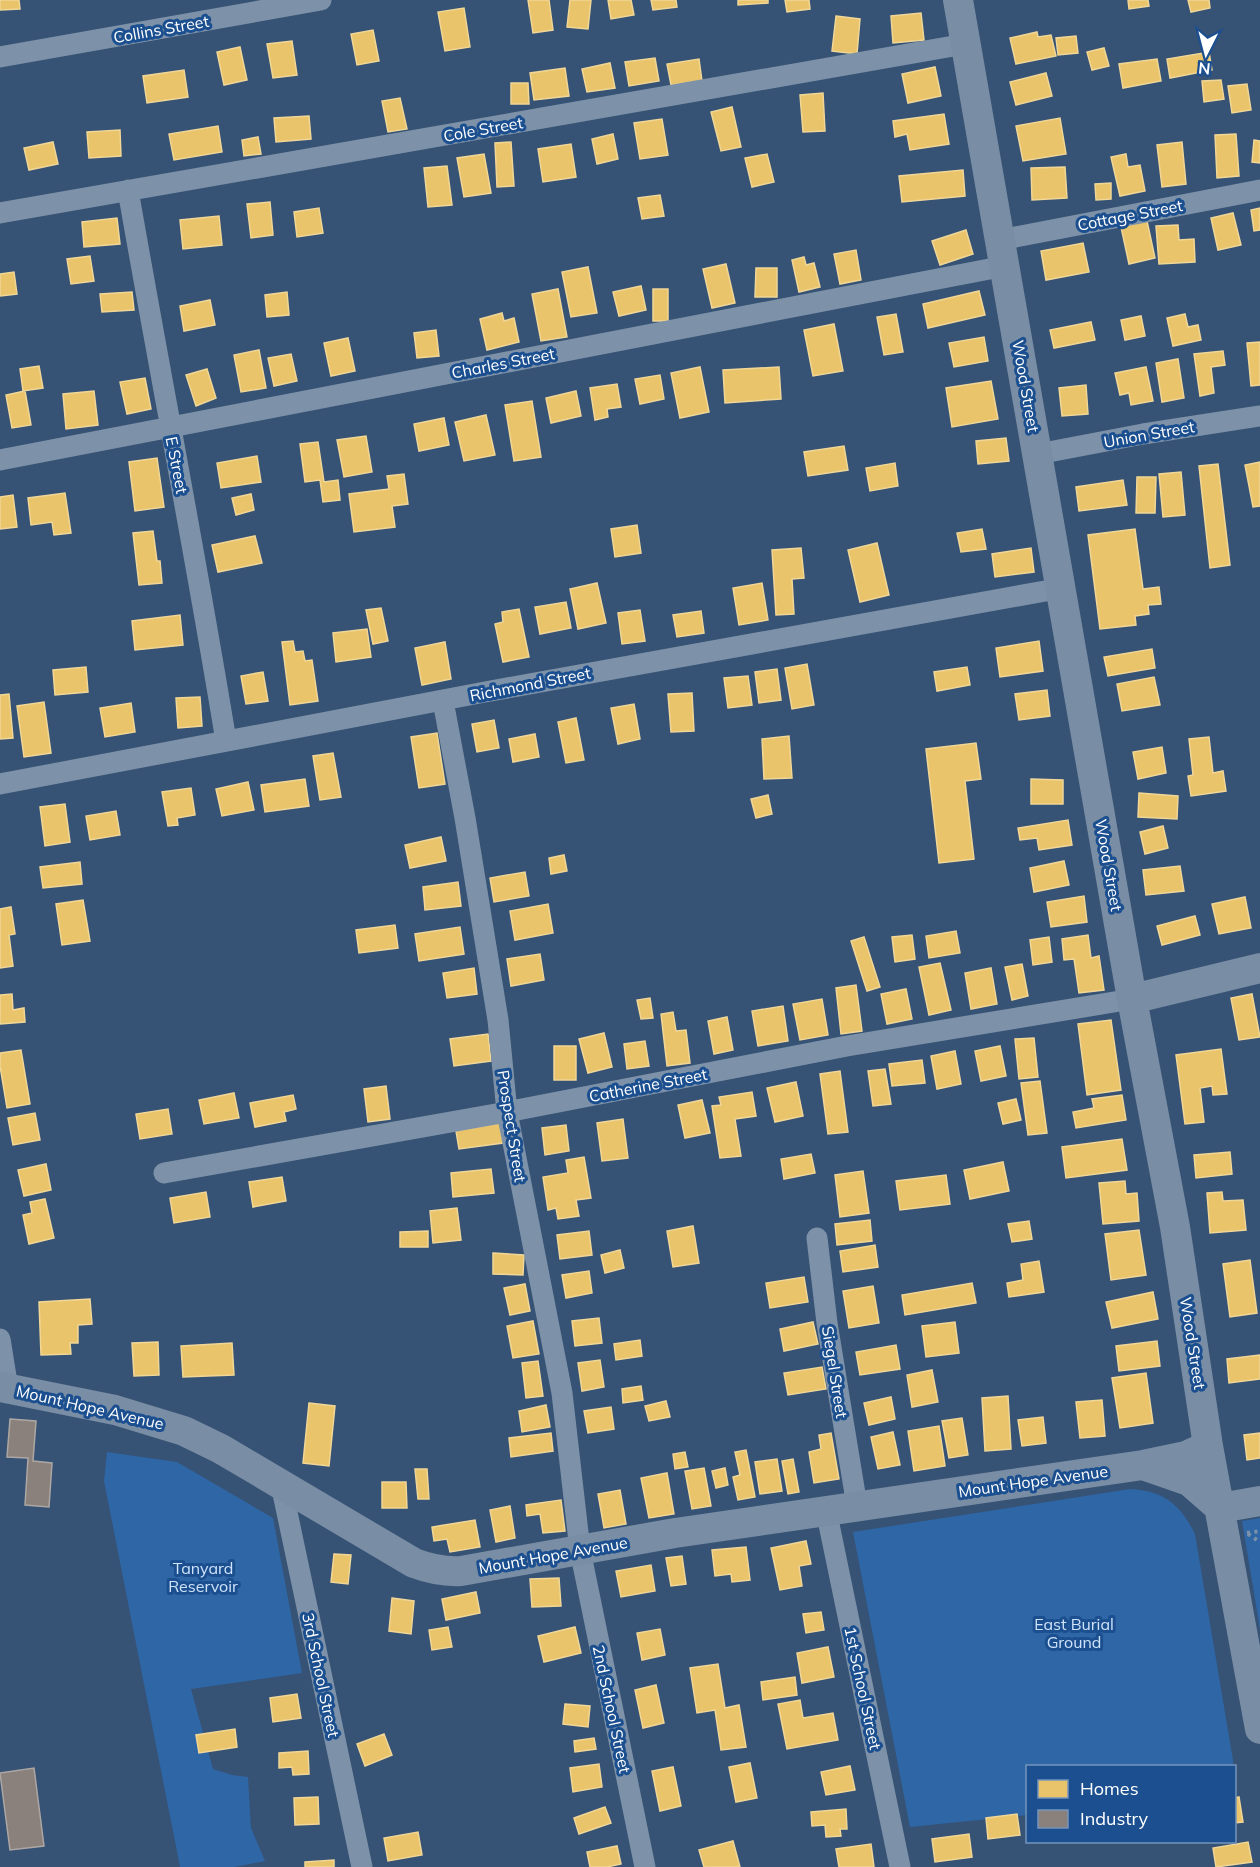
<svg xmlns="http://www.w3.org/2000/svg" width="1260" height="1867" viewBox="0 0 1260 1867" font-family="Mulish,sans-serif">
	<rect width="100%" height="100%" fill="#365274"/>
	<path fill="#2f66a5" d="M107,1452L177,1462L273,1518L302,1673L191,1689L213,1769L232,1775L248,1777L251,1828L265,1861L234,1867H180L104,1481Z
		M1130,1489C1164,1491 1180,1504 1195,1534L1234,1766H1028L1027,1815L910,1827L853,1532Z
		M1260,1518V1629L1242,1521Z"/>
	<path fill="#e9c46a" stroke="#f0d697" stroke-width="1.5" d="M0,0H19L20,9L0,10Z
		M528,0H549L553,30L533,33Z
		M570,0H591L588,29L567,27Z
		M608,0H631L634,15L611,19Z
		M651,0H676L677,7L653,10Z
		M738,0H768V3L738,5Z
		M785,0H809L810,9L787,12Z
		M1128,0H1148L1149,6L1129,9Z
		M1188,0H1209L1210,8L1191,12Z
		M464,8L470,47L445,51L438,12Z
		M921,13L924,40L893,43L891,16Z
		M836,16L860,19L857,54L832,51Z
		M373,30L379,61L357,65L351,34Z
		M1037,32L1038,37L1051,35L1056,56L1016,64L1010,38Z
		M1076,36L1078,53L1058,55L1056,38Z
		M292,41L297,75L273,78L267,44Z
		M240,47L247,80L224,85L217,52Z
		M1104,48L1109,66L1092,70L1087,52Z
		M1209,52L1212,70L1170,78L1167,59Z
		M655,58L659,81L629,86L625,62Z
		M699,59L702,81L671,85L667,64Z
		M1157,59L1161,81L1123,88L1119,64Z
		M610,63L615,88L587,92L582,69Z
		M935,67L941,96L908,103L902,74Z
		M565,68L569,96L534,100L530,73Z
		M184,70L188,97L147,103L143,76Z
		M1046,73L1052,96L1016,105L1010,82Z
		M1221,80L1224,99L1204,102L1202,81Z
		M511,83H528L529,104H511Z
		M1247,84L1251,110L1232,113L1228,86Z
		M823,93L825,131L803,132L800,95Z
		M400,98L407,129L388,132L382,101Z
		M732,107L741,147L721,151L711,112Z
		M944,114L949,144L910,150L907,134L895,137L893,121Z
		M309,116L311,139L276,142L274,118Z
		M1060,118L1066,154L1023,161L1016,126Z
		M662,119L668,155L640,159L634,123Z
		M218,126L222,152L174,160L169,134Z
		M120,130L121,156L89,158L87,132Z
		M613,134L618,159L597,164L592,139Z
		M1236,134L1239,176L1217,178L1215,135Z
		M258,137L261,154L244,156L242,140Z
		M1254,140L1260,141V163L1252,162Z
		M53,142L58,164L29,170L24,148Z
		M511,142L514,186L497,187L495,143Z
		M1182,142L1186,184L1162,187L1157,145Z
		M571,144L576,177L543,182L538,149Z
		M484,154L491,193L464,197L457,158Z
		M767,154L774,182L752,187L745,158Z
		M1126,154L1128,167L1140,165L1145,191L1120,196L1111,157Z
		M447,166L452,205L428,207L424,168Z
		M1065,167L1067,198L1032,200L1031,168Z
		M963,170L965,196L902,202L899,176Z
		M1111,183V199L1096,200L1095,184Z
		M660,195L664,216L642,219L638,198Z
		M270,202L273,235L251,238L247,204Z
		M319,208L323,233L297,237L294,212Z
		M1260,208V230L1254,231L1251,210Z
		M1233,213L1241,245L1218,250L1211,218Z
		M219,216L222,245L183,249L180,220Z
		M117,218L120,244L84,247L82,222Z
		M1147,221L1155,258L1129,264L1121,227Z
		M1178,225L1179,240L1194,239L1195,262L1159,264L1156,226Z
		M966,230L973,254L940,265L932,241Z
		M1083,243L1089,272L1046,280L1041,251Z
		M856,250L861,280L840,284L834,254Z
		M90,256L94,281L71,284L67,259Z
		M804,257L806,265L814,263L820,287L799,292L792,260Z
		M726,264L735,303L712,308L703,269Z
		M588,267L597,313L571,317L562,272Z
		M756,268H777V297H755Z
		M14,272L17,294L0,296V274Z
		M641,286L646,310L619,316L613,292Z
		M558,289L567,337L541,341L532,294Z
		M653,289H668V321H653Z
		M979,291L985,315L928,328L923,304Z
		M132,292L134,310L102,312L100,294Z
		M287,292L289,315L267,317L265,295Z
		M210,300L215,325L184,331L180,306Z
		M502,313L504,321L514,318L519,342L487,350L480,319Z
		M896,314L903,352L884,355L877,317Z
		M1185,314L1188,327L1198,325L1201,340L1173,346L1167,318Z
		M1141,316L1145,336L1125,340L1121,320Z
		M1091,322L1095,340L1054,348L1050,330Z
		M834,324L843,371L813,376L804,330Z
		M436,330L439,356L417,358L414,333Z
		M984,337L988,361L954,367L949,343Z
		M348,338L355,371L331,376L324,343Z
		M1260,342V385L1251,386L1247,343Z
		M259,350L266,388L241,392L234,355Z
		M1223,351L1225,365L1211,367L1214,393L1200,396L1194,354Z
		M291,354L297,381L274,386L268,358Z
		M1178,359L1184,398L1162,402L1156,363Z
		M39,366L43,388L23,391L20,369Z
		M700,367L709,412L680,418L671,373Z
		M779,367L781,399L725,403L723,370Z
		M1146,367L1153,401L1131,405L1129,393L1120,395L1115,373Z
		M207,369L216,398L196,406L186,375Z
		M660,375L664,399L640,404L635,379Z
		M145,378L151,409L127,414L120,382Z
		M991,381L998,419L952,427L946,388Z
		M617,384L621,407L607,409L608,417L595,420L590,388Z
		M1086,385L1088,414L1062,416L1059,388Z
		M25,391L31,425L12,428L6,395Z
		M94,391L98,425L66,429L63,394Z
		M576,391L581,416L551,423L546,398Z
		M532,401L541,457L514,461L505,405Z
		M486,415L495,455L464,461L455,422Z
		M444,418L449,445L419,451L414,424Z
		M366,436L372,472L344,477L337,440Z
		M1006,438L1009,461L978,464L976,441Z
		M318,442L324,482L338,480L340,500L323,502L320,480L305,482L300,444Z
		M844,446L848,470L808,476L804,452Z
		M257,456L261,482L221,488L217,463Z
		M157,458L164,507L135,511L129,462Z
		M1260,462V506L1253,507L1245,465Z
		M895,463L898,486L870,491L866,468Z
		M1218,464L1230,565L1210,568L1199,466Z
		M1181,472L1185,515L1163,517L1159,474Z
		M404,474L408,504L392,506L395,527L354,532L349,494L389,489L387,476Z
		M1137,477H1156L1155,513H1136Z
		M1123,480L1127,505L1079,511L1076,487Z
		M65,493L71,533L54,535L52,522L31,525L28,498Z
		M251,494L254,510L236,515L232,498Z
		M13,495L17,527L0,529V497Z
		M637,525L641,553L615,557L611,529Z
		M982,529L986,549L961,552L957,533Z
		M1135,529L1143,589L1159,587L1161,604L1148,605L1149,614L1135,616L1136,625L1100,629L1088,535Z
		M153,531L157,561H160L162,583L139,585L133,533Z
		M255,536L262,563L218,572L212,545Z
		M877,543L889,595L860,602L848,550Z
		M801,548L804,578L792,579L794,614L776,615L772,550Z
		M1031,548L1034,572L995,577L992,554Z
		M597,583L606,623L578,629L570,589Z
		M762,583L768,620L739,625L733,588Z
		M566,602L571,628L540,634L535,607Z
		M381,608L388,641L373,644L366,610Z
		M519,609L529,657L503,662L495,624L503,622L502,612Z
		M640,610L645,641L622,644L618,613Z
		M701,611L704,633L677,637L673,615Z
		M180,615L183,645L135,650L132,621Z
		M367,629L371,657L336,662L333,633Z
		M293,641L295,652L303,651L305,661L312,660L318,701L290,705L282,642Z
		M1039,641L1043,671L1000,677L996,648Z
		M445,642L451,679L422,685L415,648Z
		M1152,649L1155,668L1108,676L1104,657Z
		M807,664L814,705L792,709L785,668Z
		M86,667L88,692L55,695L53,670Z
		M967,667L970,685L937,691L934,672Z
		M777,669L781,700L759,703L755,672Z
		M263,672L268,701L246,704L241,676Z
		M748,676L752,705L728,708L724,678Z
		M1154,677L1160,705L1122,711L1117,684Z
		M1047,690L1050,716L1019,720L1015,694Z
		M692,693L694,731L671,732L668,694Z
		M9,694L13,738L0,739V695Z
		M200,697L202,726L178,728L176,698Z
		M44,702L51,753L24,757L17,706Z
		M131,703L135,732L105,737L100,708Z
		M634,704L640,739L618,744L611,708Z
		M576,718L584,760L566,763L558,722Z
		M494,720L499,748L477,752L472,724Z
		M437,733L445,784L419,788L411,737Z
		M535,734L539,757L513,762L509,739Z
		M789,736L792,778L764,779L762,739Z
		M1209,737L1213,773L1223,771L1226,791L1191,796L1188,776L1193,775L1189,739Z
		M976,743L981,779L965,781L974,859L939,863L926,749Z
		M1162,747L1166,773L1138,779L1133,752Z
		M333,753L341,797L320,800L313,756Z
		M305,779L309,806L265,812L261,785Z
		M1031,779L1063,780V804H1031Z
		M248,782L254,810L222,816L216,789Z
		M191,788L195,815L177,818L178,825L168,826L162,792Z
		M1139,793L1178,796L1177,819L1138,817Z
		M768,795L772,814L756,818L751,799Z
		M65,804L70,842L45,846L40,807Z
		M116,811L120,835L90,840L86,816Z
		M1068,820L1072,845L1039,850L1037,838L1020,840L1018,828Z
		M1163,826L1168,848L1145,854L1140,832Z
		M441,837L446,861L410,868L405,845Z
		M564,855L567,871L551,874L549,858Z
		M1064,861L1069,885L1034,892L1030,868Z
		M80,862L82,884L43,888L40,867Z
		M1180,866L1184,891L1146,895L1143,870Z
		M525,872L529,896L494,902L490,878Z
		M458,882L461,906L425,910L423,887Z
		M1084,896L1087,922L1051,927L1047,902Z
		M1245,897L1251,928L1219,934L1212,904Z
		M83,900L90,941L62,945L56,904Z
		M548,904L553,933L515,940L510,911Z
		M11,907L15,934L9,935L13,966L0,968V909Z
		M1195,916L1200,935L1162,945L1157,926Z
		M395,925L398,948L359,953L356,930Z
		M460,927L464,954L419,961L415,934Z
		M956,931L960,953L929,958L926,936Z
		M912,935L915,959L895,962L892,937Z
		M1088,935L1091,958L1099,956L1104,990L1079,993L1074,959L1064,960L1062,939Z
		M864,937L880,987L867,991L851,941Z
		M1049,937L1052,962L1033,965L1030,940Z
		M540,954L544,980L511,986L507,959Z
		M940,963L951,1010L929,1015L919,967Z
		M1022,964L1028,996L1012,1000L1005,967Z
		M474,968L477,994L447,998L443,973Z
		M991,968L997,1004L971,1009L965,973Z
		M856,985L862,1031L841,1034L836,988Z
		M906,989L912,1019L887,1024L881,994Z
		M12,994L13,1010L24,1008L25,1022L0,1024V995Z
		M1252,994L1260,1037L1239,1040L1231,998Z
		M650,998L653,1018L641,1019L637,1000Z
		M822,999L828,1035L800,1040L793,1004Z
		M783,1006L788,1041L758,1046L752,1011Z
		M673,1012L676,1031L686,1030L690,1063L667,1066L661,1014Z
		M727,1017L733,1050L714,1054L708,1021Z
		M1111,1020L1121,1090L1087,1095L1078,1024Z
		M604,1033L612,1067L588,1073L579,1039Z
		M488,1034L491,1061L454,1066L450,1039Z
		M1034,1038L1038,1077L1019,1079L1015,1039Z
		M645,1041L649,1066L627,1069L624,1044Z
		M554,1046H576V1080H554Z
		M1000,1046L1006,1076L981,1081L975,1051Z
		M1221,1049L1227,1094L1213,1095L1212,1086L1200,1088L1204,1122L1185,1124L1176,1055Z
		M21,1050L30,1104L7,1108L0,1066V1053Z
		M955,1051L961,1084L937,1089L931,1056Z
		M922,1060L925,1083L892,1086L889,1064Z
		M885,1069L891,1104L873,1106L868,1071Z
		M840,1071L848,1132L828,1134L820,1074Z
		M1040,1081L1047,1133L1028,1135L1021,1083Z
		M796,1082L803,1116L775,1122L767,1088Z
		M386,1086L390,1119L368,1122L364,1089Z
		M752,1092L756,1116L735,1119L741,1156L720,1158L712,1106L721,1105L719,1097Z
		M234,1093L239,1118L204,1124L199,1100Z
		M293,1095L296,1109L284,1112L286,1121L255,1127L250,1103Z
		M1122,1095L1126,1120L1076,1128L1073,1112L1094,1108L1092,1099Z
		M1016,1099L1021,1120L1003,1124L998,1103Z
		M702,1100L710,1133L685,1138L678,1105Z
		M168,1109L172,1134L140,1139L136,1114Z
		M35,1113L40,1140L13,1145L8,1118Z
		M623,1119L628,1158L602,1161L597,1123Z
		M500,1123L503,1143L459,1149L456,1131Z
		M566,1125L569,1151L545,1155L542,1128Z
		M1122,1139L1127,1170L1066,1178L1062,1147Z
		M1230,1152L1232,1174L1196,1178L1194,1155Z
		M811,1154L815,1173L784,1179L781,1159Z
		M584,1157L591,1198L576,1200L579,1216L558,1219L556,1208L548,1210L543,1177L568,1173L566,1160Z
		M1003,1162L1009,1191L970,1199L964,1170Z
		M46,1164L51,1190L24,1196L18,1170Z
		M491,1169L494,1193L453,1197L451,1173Z
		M863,1171L869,1213L840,1217L835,1175Z
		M946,1175L950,1204L900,1210L896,1181Z
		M282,1177L286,1201L253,1207L249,1182Z
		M1125,1181L1126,1194L1137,1193L1139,1221L1103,1224L1099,1183Z
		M206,1192L210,1217L174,1223L170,1198Z
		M1222,1192L1223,1201L1243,1200L1246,1230L1210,1233L1207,1193Z
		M45,1199L54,1238L29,1244L23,1215L32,1213L30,1202Z
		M457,1208L461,1240L433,1243L430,1211Z
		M870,1220L872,1241L837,1245L835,1224Z
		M1029,1221L1032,1239L1012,1242L1008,1224Z
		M693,1226L699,1263L673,1267L667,1231Z
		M1139,1230L1146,1275L1111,1280L1105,1234Z
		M428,1231V1247H400V1232Z
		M589,1231L592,1255L560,1259L557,1235Z
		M875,1245L878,1267L843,1272L840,1251Z
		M620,1250L624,1268L605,1273L601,1255Z
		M493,1253L524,1255L523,1275L493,1274Z
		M1250,1260L1257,1313L1230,1317L1223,1264Z
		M1039,1261L1044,1292L1009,1297L1007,1283L1023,1280L1021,1264Z
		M589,1271L592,1293L566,1298L562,1275Z
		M804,1277L808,1302L770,1308L766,1283Z
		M972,1283L976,1303L905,1315L902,1295Z
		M525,1284L530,1311L510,1315L504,1288Z
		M873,1286L879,1323L849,1328L843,1291Z
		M1153,1292L1158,1319L1112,1328L1106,1302Z
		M90,1299L92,1324L78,1325V1343H70L71,1354L41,1355L39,1302Z
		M599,1318L602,1343L575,1346L572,1321Z
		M533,1321L539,1354L513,1358L507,1326Z
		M813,1322L818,1344L784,1351L780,1329Z
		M955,1322L959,1353L926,1357L922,1326Z
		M640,1340L642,1356L616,1360L614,1344Z
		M1157,1341L1160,1366L1119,1371L1116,1346Z
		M158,1342L159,1375L134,1376L132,1343Z
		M232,1343L234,1375L183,1377L181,1346Z
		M896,1345L900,1369L860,1375L856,1352Z
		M1260,1355V1379L1229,1383L1227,1359Z
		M600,1360L604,1387L582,1391L578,1363Z
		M538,1361L543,1396L526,1398L522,1363Z
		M822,1367L826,1389L788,1395L784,1373Z
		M932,1370L938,1402L912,1407L907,1375Z
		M1146,1373L1153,1423L1120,1428L1112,1378Z
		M641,1386L643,1400L623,1403L622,1389Z
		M1008,1396L1011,1449L985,1451L982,1398Z
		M891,1397L895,1419L869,1425L864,1403Z
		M1102,1400L1105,1436L1080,1438L1076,1402Z
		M666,1401L670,1417L649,1421L645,1406Z
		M309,1403L335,1406L329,1466L303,1463Z
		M546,1405L550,1427L522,1432L519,1411Z
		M611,1407L614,1429L588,1433L584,1411Z
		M1043,1417L1046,1443L1022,1446L1018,1420Z
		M962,1418L968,1455L949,1458L942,1421Z
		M939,1426L945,1466L914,1471L908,1431Z
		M893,1432L900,1465L878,1469L871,1437Z
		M551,1433L553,1451L511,1457L509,1438Z
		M831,1433L839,1479L814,1483L809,1452L821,1449L819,1435Z
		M1260,1433V1458L1247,1460L1244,1435Z
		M746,1450L755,1497L738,1500L733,1477L740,1475L735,1452Z
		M685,1452L688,1467L675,1469L673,1454Z
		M777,1459L782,1491L760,1494L755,1462Z
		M793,1459L799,1492L788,1494L782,1461Z
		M704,1468L711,1506L692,1509L685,1471Z
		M725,1468L728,1485L716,1488L712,1471Z
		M415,1469H427L429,1499H418Z
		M667,1473L674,1514L649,1518L641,1478Z
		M382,1482H406L407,1508H382Z
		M620,1490L626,1524L604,1528L598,1494Z
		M561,1500L565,1531L543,1533L540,1514L527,1516L526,1505Z
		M510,1506L515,1538L496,1542L490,1510Z
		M475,1520L480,1547L450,1552L447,1539L434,1541L432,1527Z
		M806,1541L811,1564L799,1566L802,1586L780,1590L771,1548Z
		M746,1547L750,1580L732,1582L731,1574L715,1576L712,1550Z
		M334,1554L351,1555L348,1584L331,1582Z
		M682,1556L686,1584L671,1586L666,1558Z
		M651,1565L655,1591L621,1597L616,1571Z
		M559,1578L561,1606L532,1607L530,1579Z
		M476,1592L480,1613L446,1620L442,1599Z
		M392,1598L414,1601L411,1634L389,1631Z
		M821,1612L824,1630L806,1633L803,1614Z
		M448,1627L452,1647L432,1650L429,1630Z
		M575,1627L581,1653L544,1662L538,1636Z
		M660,1629L665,1655L642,1660L637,1633Z
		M828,1647L834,1677L802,1683L797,1653Z
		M718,1664L725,1708L739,1705L746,1747L721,1750L715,1710L697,1713L690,1668Z
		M795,1677L797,1695L763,1700L761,1682Z
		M656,1685L664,1723L643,1728L635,1690Z
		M297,1694L301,1718L273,1722L270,1698Z
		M800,1700L803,1718L833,1713L838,1740L787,1749L778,1704Z
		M565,1704L590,1706L588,1727L563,1724Z
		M235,1729L237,1747L199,1753L196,1735Z
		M384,1734L392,1755L365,1766L357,1744Z
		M594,1738L596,1749L575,1752L574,1741Z
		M308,1751L309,1774L293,1775L292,1767L279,1768V1753Z
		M750,1763L757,1798L736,1802L729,1767Z
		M599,1764L602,1787L573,1792L570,1768Z
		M850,1766L855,1790L826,1795L821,1772Z
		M673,1767L681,1806L660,1811L652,1771Z
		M318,1797L319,1824L295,1825L294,1798Z
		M1239,1797L1243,1822L1234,1823V1798Z
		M605,1807L611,1823L579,1834L574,1818Z
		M846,1809L847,1829H840L841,1836L826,1837L825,1825L812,1826L811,1812Z
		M1017,1814L1020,1835L988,1839L986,1818Z
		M418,1832L422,1855L388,1861L384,1838Z
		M969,1834L972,1857L935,1862L932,1839Z
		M733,1841L740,1867H704L699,1850Z
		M1248,1842L1252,1862L1216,1867L1213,1848Z
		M871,1844L874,1867H839L836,1849Z
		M617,1846L621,1864L607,1867H590L587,1852Z
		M334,1860V1867H305V1862Z"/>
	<path fill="#8a817c" stroke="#ada7a3" stroke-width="1.5" d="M10,1419L36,1421L33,1461L52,1463L49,1507L25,1505L28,1458L7,1457Z
		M34,1768L44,1846L10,1850L0,1773Z"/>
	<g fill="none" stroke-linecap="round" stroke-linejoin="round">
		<path stroke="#7d92a8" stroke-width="4" stroke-dasharray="3 4.5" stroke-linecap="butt" d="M1247,1533L1260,1531
			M1248,1534L1260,1542"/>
		<path stroke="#7d92a8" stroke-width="21" d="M0,57L321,0
			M128,190C160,374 196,557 226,741
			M0,213L965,44
			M1000,240L1260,190
			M1038,454L1143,434L1260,416
			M0,460L1005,266
			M443,701L465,818L498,1020L507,1112L562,1393L580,1550L645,1867
			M0,784L485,692L1062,588
			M164,1173L507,1112L847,1046L1132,999
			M817,1238L827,1323L857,1506
			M0,1339L8,1389
			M281,1484L362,1867
			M826,1510L900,1867"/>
		<path stroke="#798da4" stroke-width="30" d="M958,0L1132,999L1175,1227L1208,1446L1260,1729
			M1132,999L1260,968
			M0,1387L115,1410L184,1431L221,1449L414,1563C430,1569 444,1572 461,1571L675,1533L1143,1465L1186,1456L1208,1446
			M1143,1465L1189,1481L1220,1508L1260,1501"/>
	</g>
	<g text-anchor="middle" stroke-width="6" stroke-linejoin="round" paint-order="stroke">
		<g font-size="16" fill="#fff" stroke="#1b4f8f">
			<text transform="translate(161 29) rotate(-10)" y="6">Collins Street</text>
			<text transform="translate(483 129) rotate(-10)" y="6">Cole Street</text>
			<text transform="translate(1130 215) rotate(-11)" y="6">Cottage Street</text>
			<text transform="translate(503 363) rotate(-11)" y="6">Charles Street</text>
			<text transform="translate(1026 386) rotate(80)" y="6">Wood Street</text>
			<text transform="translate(1149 434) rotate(-10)" y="6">Union Street</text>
			<text transform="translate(177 465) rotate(79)" y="6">E Street</text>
			<text transform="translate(530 684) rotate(-11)" y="6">Richmond Street</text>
			<text transform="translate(1109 865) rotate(80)" y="6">Wood Street</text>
			<text transform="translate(648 1085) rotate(-11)" y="6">Catherine Street</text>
			<text transform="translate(512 1126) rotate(81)" y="6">Prospect Street</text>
			<text transform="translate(1193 1343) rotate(81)" y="6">Wood Street</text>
			<text transform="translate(835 1372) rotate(81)" y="6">Siegel Street</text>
			<text transform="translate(90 1407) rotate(13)" y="6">Mount Hope Avenue</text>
			<text transform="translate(1033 1481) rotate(-8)" y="6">Mount Hope Avenue</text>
			<text transform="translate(553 1555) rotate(-10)" y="6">Mount Hope Avenue</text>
			<text transform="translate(321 1675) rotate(78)" y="6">3rd School Street</text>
			<text transform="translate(863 1688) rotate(78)" y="6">1st School Street</text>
			<text transform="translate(612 1709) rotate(78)" y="6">2nd School Street</text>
		</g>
		<g font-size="16" fill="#cfe3fa" stroke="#1b4f8f">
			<text x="203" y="1574">Tanyard<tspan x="203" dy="18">Reservoir</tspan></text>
			<text x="1074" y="1630">East Burial<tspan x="1074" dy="18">Ground</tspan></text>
		</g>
	</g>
	<rect x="1026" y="1765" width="210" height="78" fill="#1b4f8f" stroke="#7695bc" stroke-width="1.5"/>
	<rect x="1038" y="1780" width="30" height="18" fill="#e9c46a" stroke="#7695bc" stroke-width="1.5"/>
	<text x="1080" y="1795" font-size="18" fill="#ffffff">Homes</text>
	<rect x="1038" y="1810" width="30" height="18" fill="#8a817c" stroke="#7695bc" stroke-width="1.5"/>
	<text x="1080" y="1825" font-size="18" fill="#ffffff">Industry</text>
	<g transform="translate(1206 54) rotate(186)" stroke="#1b4f8f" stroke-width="4.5" paint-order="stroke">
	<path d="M0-4.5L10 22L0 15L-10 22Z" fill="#ffffff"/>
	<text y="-9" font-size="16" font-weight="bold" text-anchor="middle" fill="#ffffff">N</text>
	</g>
</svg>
